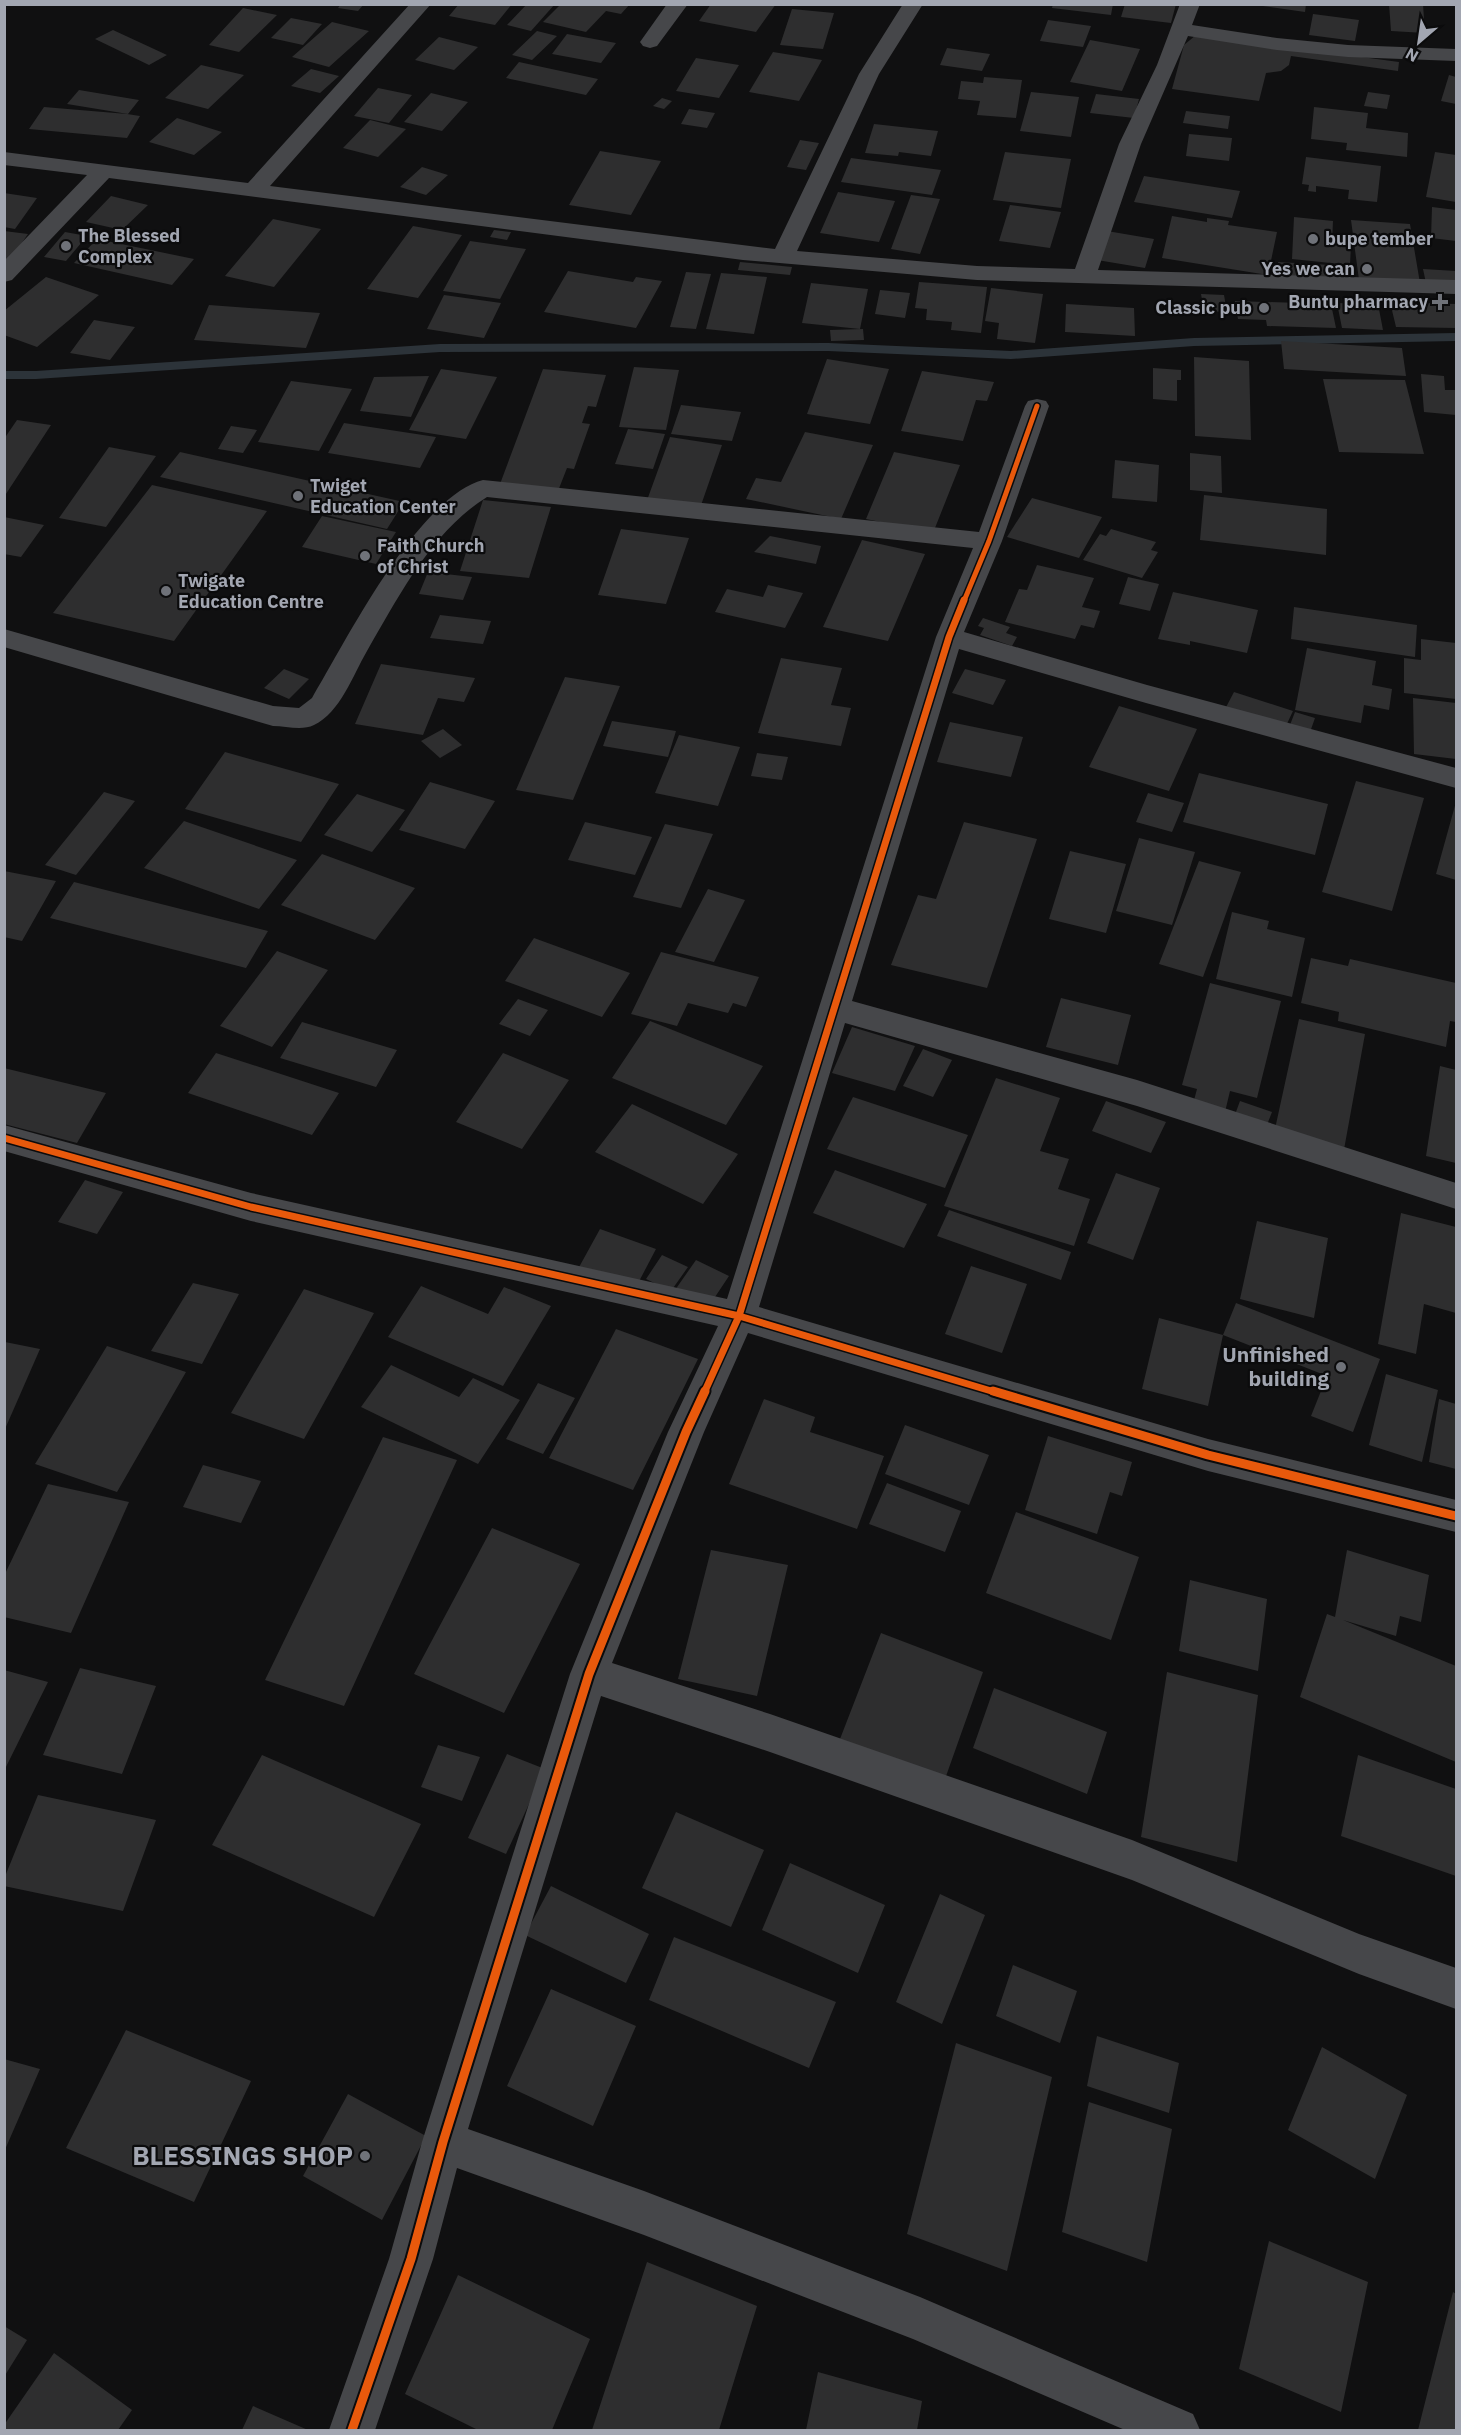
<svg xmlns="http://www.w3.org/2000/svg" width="1461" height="2435" viewBox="0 0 1461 2435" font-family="'IBM Plex Sans',sans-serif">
	<rect width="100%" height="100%" fill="#101011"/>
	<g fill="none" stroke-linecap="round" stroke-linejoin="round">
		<path fill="#2c3339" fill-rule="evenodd" d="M1456,333V341L1194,346L1011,359L828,351L440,352L36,379H4V371H36L440,344L828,343L1011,351L1194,338Z"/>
	</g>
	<path fill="#2e2e2f" d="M341,4H364L358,11L338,8Z
		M459,4H512L495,25L449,16Z
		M527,4H555L531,31L507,25Z
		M561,4H630L621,14L606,11L586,32L543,22Z
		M711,4H776L756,32L699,21Z
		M1053,4H1113L1111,15L1052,8Z
		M1125,4H1176L1171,23L1121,17Z
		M1248,4H1306L1305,12Z
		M1389,4H1423L1425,33L1391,31Z
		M243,8L277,15L239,52L209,45Z
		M792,9L834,13L823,49L780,45Z
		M1313,14L1359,20L1355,41L1309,35Z
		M291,18L322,24L303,45L271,38Z
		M1048,20L1091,26L1083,47L1040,41Z
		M332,22L369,31L329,67L292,57Z
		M113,30L167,55L149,65L95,39Z
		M537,31L557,36L532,60L512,55Z
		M567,34L616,43L601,63L552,54Z
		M1196,35L1399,62L1398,71L1291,56L1289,65L1281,71L1266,73L1259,101L1172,89L1184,45Z
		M439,37L478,47L454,70L415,60Z
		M1090,40L1140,49L1122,91L1070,82Z
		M947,48L990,54L982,71L940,65Z
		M773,52L822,60L799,101L749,92Z
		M696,58L739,65L719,98L676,91Z
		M519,62L598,79L586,95L506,78Z
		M201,65L244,75L208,109L165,98Z
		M311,69L339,76L320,93L291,86Z
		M1449,75L1456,77V104L1441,101Z
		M984,77L1022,80L1016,118L977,115L980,101L958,99L961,81L983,83Z
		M378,88L412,95L389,123L354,116Z
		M79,90L139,100L128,114L67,104Z
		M1031,92L1079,97L1071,137L1020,131Z
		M1368,92L1390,95L1387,109L1364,106Z
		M431,93L468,102L442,131L404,122Z
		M1096,94L1139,99L1134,118L1090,113Z
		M662,98L672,101L664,109L653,106Z
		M44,107L127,114L140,116L127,138L29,129Z
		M1314,107L1368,113L1366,128L1408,133L1407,157L1346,150L1347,143L1311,139Z
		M689,109L715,113L707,128L681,124Z
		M1186,111L1230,116L1228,129L1183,123Z
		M177,118L222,132L194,155L149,142Z
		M370,120L406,129L378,157L343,148Z
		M874,124L938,131L931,156L899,152L898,156L865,153Z
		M1189,134L1232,138L1229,161L1186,156Z
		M800,140L819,143L806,170L787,167Z
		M600,151L661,161L631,215L569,205Z
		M1005,152L1071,159L1061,208L993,200Z
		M1435,152L1456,155V202L1426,197Z
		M1306,157L1381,166L1377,202L1348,199L1349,190L1316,186V192L1308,191L1309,185L1302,184Z
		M851,158L941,170L932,195L841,182Z
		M422,167L448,175L426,195L400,187Z
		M1144,176L1240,191L1232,218L1134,202Z
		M838,192L895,201L879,242L820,233Z
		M4,193L37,198L15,229L4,227Z
		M911,195L940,199L920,254L891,249Z
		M111,196L148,205L122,230L86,222Z
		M1010,205L1061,212L1050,248L999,241Z
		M1432,207L1456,210V241L1431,238Z
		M1172,216L1207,222V218L1229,221L1228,225L1277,232L1268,275L1162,258Z
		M1294,217L1333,221L1332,243L1351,245L1350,265L1292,259Z
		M273,219L321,229L274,287L225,276Z
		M1351,220L1410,224L1420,283L1359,280Z
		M413,226L462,235L418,298L367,289Z
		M494,230L511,232L507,240L490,237Z
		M4,231L28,234L8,263H4Z
		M1107,231L1154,239L1145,268L1097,260Z
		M65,232L87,236L66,261L44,257Z
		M97,239L194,259L172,285L74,263Z
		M470,241L526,249L500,299L443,291Z
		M740,262L792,267L790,275L738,270Z
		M1278,262L1348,266L1350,282L1279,278Z
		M1423,269L1456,271V285L1426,283Z
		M568,271L633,282L636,277L662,281L636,328L544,312Z
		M686,272L711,274L696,329L670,327Z
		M721,273L767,277L754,334L706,329Z
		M46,277L99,295L37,347L4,335V311Z
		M919,282L987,287L981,333L951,330L952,322L926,320L927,309L915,308Z
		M811,283L868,289L860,329L802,323Z
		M991,288L1043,294L1035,343L997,339L999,323L985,321Z
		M880,290L910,293L905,318L875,314Z
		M1201,294L1224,295L1227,312L1204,311Z
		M444,295L501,303L484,338L427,329Z
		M1235,301L1331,304L1336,328L1267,326L1266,320L1238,319Z
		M1390,302L1456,304V328L1396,327Z
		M1337,303L1378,304L1383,330L1342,328Z
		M1066,304L1134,308L1135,336L1065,332Z
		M209,305L320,313L306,348L194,340Z
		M94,320L135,327L110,360L70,353Z
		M863,329L864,340L831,341L830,330Z
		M1281,341L1402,348L1406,376L1284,369Z
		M1194,357L1249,361L1251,440L1195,436Z
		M827,359L889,369L870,424L807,414Z
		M634,367L679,370L666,430L619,427Z
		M1153,368L1181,370V380H1177V401L1153,399Z
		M441,369L497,377L466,439L409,430Z
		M543,369L606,375L596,407L588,406L582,423L590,424L574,469L567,468L558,491L500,484Z
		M922,371L994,382L987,401L976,400L963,441L901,431Z
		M1421,374L1444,376L1445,390H1456V415L1424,412Z
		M429,376L411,417L360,411L374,377Z
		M1323,379L1405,380L1424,454L1339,452Z
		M291,381L352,389L319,451L258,442Z
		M681,405L741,412L732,441L671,434Z
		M17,420L51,425L4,497V439Z
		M344,423L436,437L420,468L328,453Z
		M231,426L257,430L243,453L218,449Z
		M628,429L665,434L653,469L615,464Z
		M805,432L873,445L841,519L746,499L756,478L781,482Z
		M670,437L722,445L699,511L646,503Z
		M109,447L156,456L106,527L59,518Z
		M180,452L404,502L387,529L160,477Z
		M894,452L960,465L933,533L866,519Z
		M1190,453L1221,456L1222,493L1190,490Z
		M1115,460L1159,465L1157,502L1112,498Z
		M152,485L267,511L174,641L53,613Z
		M1204,495L1327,509L1326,555L1200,540Z
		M1032,498L1102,517L1079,558L1007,537Z
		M483,500L551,507L529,578L460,571Z
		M322,516L396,532L376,564L302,547Z
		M4,517L44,525L21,557L4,554Z
		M621,529L689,538L666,604L598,595Z
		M1111,529L1156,542L1151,550L1158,552L1142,578L1083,560L1100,534L1106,536Z
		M770,536L821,546L816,564L754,552Z
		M862,540L925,554L888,641L823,627Z
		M1037,565L1094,578L1082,607L1100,611L1094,628L1081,625L1075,639L1005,622L1019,589L1027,590Z
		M428,572L472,577L463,600L419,594Z
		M1128,577L1159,584L1150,611L1119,604Z
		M768,585L803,593L785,628L715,612L727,589L763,597Z
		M1173,592L1258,610L1247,653L1190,641V645L1158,639Z
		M1294,607L1417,625L1415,657L1291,639Z
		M440,615L491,621L483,644L430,638Z
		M983,618L1010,627L1006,633L1017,637L1012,646L980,635L984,628L978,626Z
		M1421,639L1456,643V699L1404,693V658L1421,660Z
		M1307,648L1376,661L1372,685L1392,689L1389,710L1364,705L1361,723L1295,710Z
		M781,658L842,668L831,705L851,708L841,746L758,733Z
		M381,664L475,678L464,702L438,698L423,735L355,724Z
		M284,669L309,679L289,699L264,688Z
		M965,669L1006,680L993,705L952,693Z
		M565,677L620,686L573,800L516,790Z
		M1234,692L1293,711L1284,730L1224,711Z
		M1413,698L1456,703V759L1414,754Z
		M1119,706L1197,729L1169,791L1089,767Z
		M1295,712L1315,718L1309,735L1288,730Z
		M612,721L676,731L668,757L603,746Z
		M950,722L1023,737L1011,777L937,762Z
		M443,729L462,745L440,758L421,741Z
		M679,735L740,747L718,806L655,793Z
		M225,752L339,784L301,842L185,809Z
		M757,753L788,757L782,780L751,776Z
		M1199,773L1328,804L1315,855L1183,822Z
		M1356,781L1424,798L1392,911L1322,892Z
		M430,782L495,801L465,849L399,830Z
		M104,792L135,801L76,875L45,865Z
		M1148,793L1184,803L1172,832L1136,822Z
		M357,794L405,810L372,852L324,835Z
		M1456,802V880L1436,874Z
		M184,821L297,860L259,909L144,868Z
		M585,822L652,837L635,875L568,860Z
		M964,822L1037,839L987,988L891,965L918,895L936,899Z
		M665,824L713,834L681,908L633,897Z
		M1139,838L1195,852L1172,925L1116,911Z
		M1070,851L1126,864L1106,933L1049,919Z
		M322,854L415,888L375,940L281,905Z
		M1199,861L1241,872L1203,977L1159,964Z
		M4,871L56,881L22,941L4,937Z
		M74,882L268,931L246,968L50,918Z
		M708,889L745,900L714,962L675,952Z
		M1232,912L1269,921L1267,929L1305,938L1292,997L1216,979Z
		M534,938L630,973L602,1017L505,981Z
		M277,951L328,970L272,1047L220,1026Z
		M661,952L759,977L746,1007L733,1003L728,1013L688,1003L677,1026L631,1014Z
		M1311,958L1348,966L1350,959L1456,983V1022L1450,1021L1446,1047L1338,1021L1339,1012L1301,1003Z
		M1210,983L1281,1001L1257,1098L1230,1091L1225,1112L1193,1104L1197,1089L1182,1085Z
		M1061,998L1131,1015L1118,1065L1046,1047Z
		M518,999L548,1010L530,1036L499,1024Z
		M1299,1019L1365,1034L1343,1155L1273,1138Z
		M650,1021L763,1066L726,1125L612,1078Z
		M302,1022L397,1050L376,1087L280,1058Z
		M852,1027L915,1046L895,1091L832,1073Z
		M923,1049L952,1060L933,1097L903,1086Z
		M216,1053L339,1093L312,1135L188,1093Z
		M503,1053L569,1080L522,1149L456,1122Z
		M1440,1066L1456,1070V1163L1426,1156Z
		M4,1068L106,1093L77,1143L4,1124Z
		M996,1078L1060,1098L1040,1151L1069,1159L1058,1189L1090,1199L1074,1246L944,1206Z
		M853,1097L968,1135L945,1188L827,1149Z
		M1106,1101L1166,1122L1151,1153L1092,1131Z
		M1240,1101L1272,1112L1265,1130L1233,1120Z
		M632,1104L738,1154L703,1204L595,1152Z
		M835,1170L927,1204L904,1248L813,1213Z
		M1116,1173L1160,1188L1133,1260L1087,1243Z
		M85,1180L123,1192L97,1234L58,1222Z
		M949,1210L1071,1252L1061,1280L937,1236Z
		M1401,1213L1456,1227V1313L1424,1304L1416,1354L1378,1344Z
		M1257,1221L1328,1238L1314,1318L1240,1299Z
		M600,1229L656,1249L635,1289L578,1269Z
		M662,1255L688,1267L671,1291L646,1279Z
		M696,1260L729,1276L709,1306L675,1290Z
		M971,1266L1027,1284L1002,1353L945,1334Z
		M193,1283L239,1294L202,1364L151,1351Z
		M421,1286L488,1314L504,1287L551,1306L503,1386L388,1337Z
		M304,1289L374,1313L304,1439L231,1413Z
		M1236,1303L1380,1359L1353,1432L1311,1416L1327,1376L1223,1335Z
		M1159,1318L1223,1335L1208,1406L1142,1389Z
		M616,1329L698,1359L633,1490L549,1458Z
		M5,1342L40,1349L5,1429Z
		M107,1346L186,1372L117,1492L35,1464Z
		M391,1365L459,1397L473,1378L520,1400L478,1464L361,1407Z
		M1386,1374L1438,1390L1422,1462L1369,1445Z
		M538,1383L575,1398L543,1454L506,1439Z
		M764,1399L815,1417L810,1432L884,1456L857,1529L729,1484Z
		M1439,1399L1456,1404V1469L1429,1462Z
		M905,1425L989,1455L969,1505L885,1474Z
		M1048,1436L1132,1462L1122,1496L1110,1492L1097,1534L1025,1510Z
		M383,1437L457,1460L344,1706L265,1680Z
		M203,1465L261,1481L241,1523L183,1507Z
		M887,1483L961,1511L945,1552L869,1524Z
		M48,1484L129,1502L71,1633L4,1617V1576Z
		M1016,1512L1139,1557L1111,1640L986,1593Z
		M492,1528L580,1564L504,1713L414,1674Z
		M711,1550L788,1565L757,1696L678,1679Z
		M1347,1550L1429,1575L1421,1622L1400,1616L1396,1636L1343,1620L1456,1666V1762L1300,1697L1327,1614L1335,1617Z
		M1190,1580L1267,1599L1258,1671L1179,1651Z
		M881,1633L983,1672L945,1779L840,1739Z
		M80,1668L156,1686L122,1774L43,1755Z
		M4,1670L48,1682L4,1771Z
		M1167,1672L1258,1695L1237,1862L1141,1837Z
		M994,1688L1107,1732L1087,1794L973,1748Z
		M438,1745L480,1757L462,1801L421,1787Z
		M507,1754L545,1769L506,1854L468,1838Z
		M262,1755L421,1824L374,1917L212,1845Z
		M1358,1755L1456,1789V1876L1341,1836Z
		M38,1795L156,1820L123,1911L4,1886V1879Z
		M676,1812L764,1850L731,1927L642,1888Z
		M790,1863L885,1905L858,1973L762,1930Z
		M551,1886L649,1934L626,1983L525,1935Z
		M940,1894L985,1915L942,2024L896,2002Z
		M674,1937L836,2002L809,2068L649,2000Z
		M1013,1965L1077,1991L1060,2043L996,2016Z
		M551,1989L636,2026L593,2126L507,2086Z
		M126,2030L251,2081L194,2202L66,2148Z
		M1097,2036L1179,2063L1169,2113L1087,2086Z
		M956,2043L1052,2077L1007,2271L907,2234Z
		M1322,2047L1407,2095L1375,2179L1288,2130Z
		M4,2059L40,2069L4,2152Z
		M348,2094L426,2136L382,2220L303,2176Z
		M1089,2102L1172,2129L1147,2262L1062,2232Z
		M1269,2241L1368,2282L1341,2412L1239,2369Z
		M647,2262L757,2306L719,2430H592Z
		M458,2275L590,2339L552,2430H478L405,2394Z
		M1453,2292L1456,2294V2430H1418Z
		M4,2326L27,2340L4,2377Z
		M54,2353L132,2410L118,2430H4V2425Z
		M818,2372L922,2401L917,2430H806Z
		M253,2406L308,2430H242Z"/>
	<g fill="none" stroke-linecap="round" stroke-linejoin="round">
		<path fill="#46474a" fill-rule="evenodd" d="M410,4H431L270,186L775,249L859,74L903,4H923L879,74L797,251L977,266L1075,269L1119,144L1157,65L1180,4H1200L1192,25L1277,38L1348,45L1456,49V61L1348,57L1277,50L1188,36L1141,144L1098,270L1456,280V294L977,280L743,260L109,178L12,280L4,282V261L87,175L4,165V152L248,183Z
			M667,4H688L657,46L650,48L643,46L640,42Z
			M1037,399L1046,401L1049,406L1002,541L964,632L1147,685L1456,768V788L1146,703L959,649L852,1001L1137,1080L1456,1183V1209L1137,1106L845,1023L759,1307L1208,1439L1456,1500V1532L1208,1471L748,1333L704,1432L612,1663L770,1714L1132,1840L1359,1934L1456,1968V2009L1359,1974L1132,1880L770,1752L601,1696L468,2129L644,2191L920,2297L1193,2414L1200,2430H1125L913,2339L644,2235L457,2168L433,2259L375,2430H329L389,2259L422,2142L570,1674L668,1432L718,1326L251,1221L4,1151V1125L251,1193L727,1299L936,637L973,548L487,497C432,531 399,596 367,651C353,675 340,713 314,725C302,731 286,726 273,726L4,647V629L273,706L299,708L312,698C346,641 418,497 483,480L979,532L1025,406L1028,401Z"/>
		<defs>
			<path id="cycleway-far2" d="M964,601L989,541L1037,406"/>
			<path id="cycleway-far1" d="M4,1138L251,1207L739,1316L998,1393
				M704,1393L739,1316L949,637L964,600"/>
			<path id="cycleway" d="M993,1391L1208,1455L1456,1516
				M352,2430L411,2259L443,2142L589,1674L686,1432L705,1391"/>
		</defs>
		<use href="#cycleway-far2" stroke="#0b0b0c" stroke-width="8"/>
		<use href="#cycleway-far1" stroke="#0b0b0c" stroke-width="10"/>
		<use href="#cycleway" stroke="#0b0b0c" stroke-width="13"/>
		<use href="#cycleway-far2" stroke="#e8590c" stroke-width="5"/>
		<use href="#cycleway-far1" stroke="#e8590c" stroke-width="7"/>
		<use href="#cycleway" stroke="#e8590c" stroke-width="9"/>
	</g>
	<g fill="#6f7279" stroke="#0b0b0c" stroke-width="2">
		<circle cx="1313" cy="239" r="6"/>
		<circle cx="66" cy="246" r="6"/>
		<circle cx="1367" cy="269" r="6"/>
		<path d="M1437 293h6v6h6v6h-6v6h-6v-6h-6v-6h6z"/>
		<circle cx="1264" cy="308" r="6"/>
		<circle cx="298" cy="496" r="6"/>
		<circle cx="365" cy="556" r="6"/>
		<circle cx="166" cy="591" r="6"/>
		<circle cx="1341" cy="1367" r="6"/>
		<circle cx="365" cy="2156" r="6"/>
	</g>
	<g text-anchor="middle" stroke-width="4.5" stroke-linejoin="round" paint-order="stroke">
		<g font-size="18" font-weight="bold" fill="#a2a6b1" stroke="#0b0b0c" text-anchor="start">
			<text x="78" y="242">The Blessed<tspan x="78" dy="21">Complex</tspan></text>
			<text x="1325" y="245">bupe tember</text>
			<text x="1355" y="275" text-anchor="end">Yes we can</text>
			<text x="1428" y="308" text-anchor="end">Buntu pharmacy</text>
			<text x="1252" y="314" text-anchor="end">Classic pub</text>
			<text x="310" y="492">Twiget<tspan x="310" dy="21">Education Center</tspan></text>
			<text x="377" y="552">Faith Church<tspan x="377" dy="21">of Christ</tspan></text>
			<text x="178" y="587">Twigate<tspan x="178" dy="21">Education Centre</tspan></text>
		</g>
		<g font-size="21" font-weight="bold" fill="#a2a6b1" stroke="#0b0b0c" text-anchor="end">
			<text x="1329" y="1362">Unfinished<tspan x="1329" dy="24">building</tspan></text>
		</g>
		<g font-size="26" font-weight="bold" fill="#a2a6b1" stroke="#0b0b0c" text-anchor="end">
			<text x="353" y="2165">BLESSINGS SHOP</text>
		</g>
	</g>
	<rect width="1461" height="2435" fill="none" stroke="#a2a6b1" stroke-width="12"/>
	<g transform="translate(1419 42) rotate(209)" stroke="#0b0b0c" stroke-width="4.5" paint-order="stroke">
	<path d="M0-4.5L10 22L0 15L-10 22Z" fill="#a2a6b1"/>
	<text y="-9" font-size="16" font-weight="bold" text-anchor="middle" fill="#a2a6b1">N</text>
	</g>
</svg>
